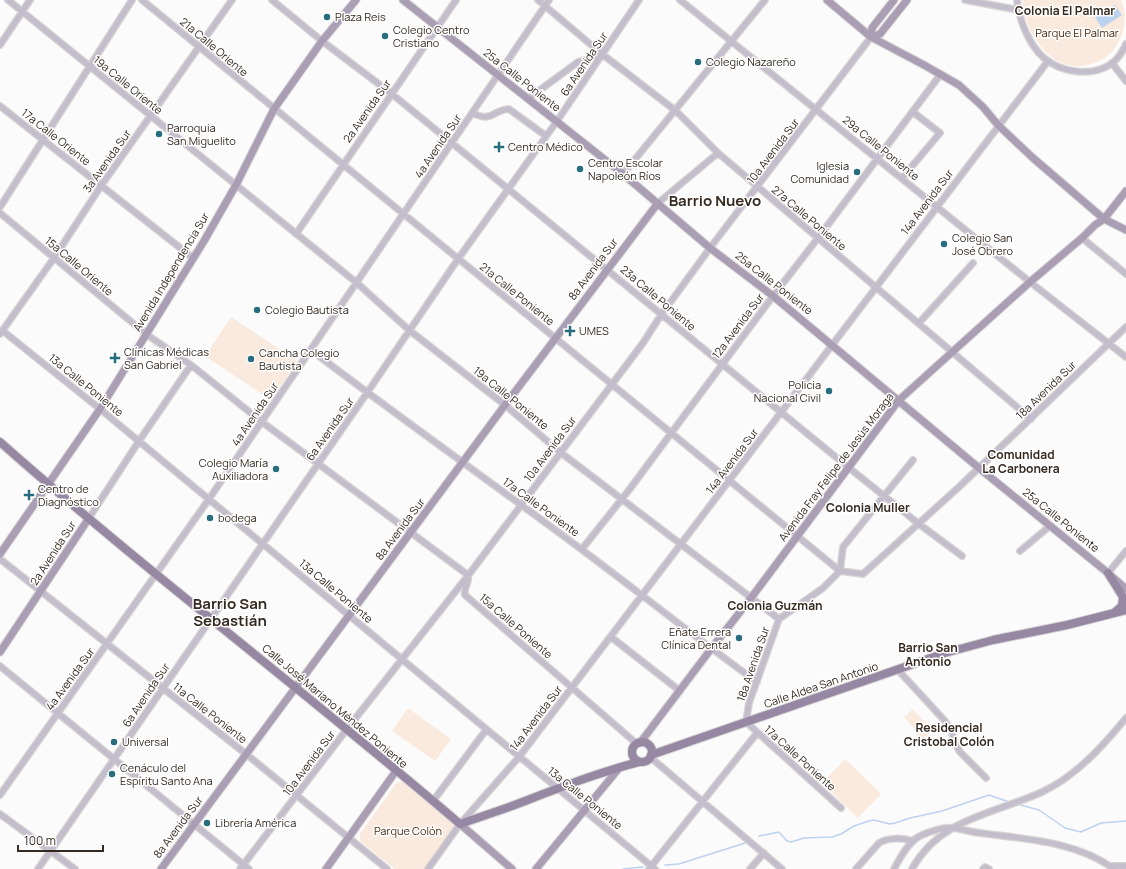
<svg xmlns="http://www.w3.org/2000/svg" width="1126" height="869" viewBox="0 0 1126 869" font-family="Manrope,sans-serif">
	<rect width="100%" height="100%" fill="#fbfbfb"/>
	<path fill="#fae9dd" d="M1022,0H1121C1126,12 1126,24 1121,36C1116,50 1108,58 1094,63C1054,78 1025,35 1022,0Z
		M231,317L297,361L271,400L205,356Z
		M408,708L451,739L435,761L392,731Z
		M913,709L932,731L923,739L904,717Z
		M845,759L881,794L858,818L822,783Z
		M397,782H406L457,824L456,830L426,869H395L360,841V834Z"/>
	<path fill="#bcd2f0" d="M1115,5L1122,15L1102,28L1095,17Z"/>
	<g fill="none" stroke-linecap="round" stroke-linejoin="round">
		<path stroke="#bcd2f0" stroke-width="1.5" d="M1017,804L1039,810L1065,828L1081,832L1101,823L1126,821
			M759,836L779,832L787,841L791,842L804,838L832,837L841,834L854,826L869,821L874,820L890,824L895,823L910,818L942,811L989,795L1009,802
			M665,865L679,864L745,843
			M623,869L643,867"/>
		<defs>
			<path id="street" d="M8,0L357,283L409,330L505,405L560,452L779,619
				M142,0L840,571
				M272,0L322,41L392,94L848,467L919,524L962,556
				M538,0L602,54L676,111L718,153L1031,419
				M680,0L1030,282L1126,357
				M965,0L1019,10
				M1017,0C1019,20 1029,45 1044,58C1062,73 1092,77 1111,64C1118,59 1123,51 1126,44
				M0,45L30,0
				M1112,63L1126,81
				M529,98L578,62L602,55
				M0,106L193,258
				M472,113C493,123 492,110 509,109L546,136
				M623,174L765,0
				M902,178L940,133L913,112
				M658,203L718,153
				M0,207L132,0
				M0,213L146,334L191,365L262,422L468,575C470,582 463,588 465,595L637,744
				M296,234L456,0
				M1082,238L1126,274
				M919,323L973,263
				M3,331L100,409L655,869
				M0,334L54,258L101,186L232,0
				M311,350C400,418 491,482 581,549C640,593 697,639 757,682
				M89,518L139,441L191,365
				M582,549L629,490L773,296L818,238L940,75
				M1020,551L1050,526
				M0,559L246,754L387,869
				M840,571L863,574L960,486L1126,327
				M840,571L823,588L779,619L749,703L746,722L841,808
				M840,571L843,547L913,460
				M1108,573L1126,551
				M611,637L680,691
				M0,666L249,869
				M898,670L945,721L951,730L956,745L960,752L986,778
				M650,757L782,869
				M0,795L209,499L549,0
				M433,801L486,730
				M0,814L75,869
				M1110,866H1126
				M38,869L367,393L458,259L557,121L639,0
				M240,869L347,729L470,573L643,343L661,315L710,248L871,37
				M428,869L460,824L519,757L1048,61
				M649,869L757,733
				M750,869L764,853
				M856,869L879,843C889,837 903,838 913,841
				M894,869C900,858 909,841 920,836C929,832 943,827 953,828C962,829 971,832 980,833C1025,839 1076,841 1114,869
				M912,869C940,818 994,814 1042,792C1076,776 1102,747 1126,718
				M983,869L985,867L989,869"/>
			<path id="secondary" d="M403,0L623,174L710,248L773,296L979,468L1108,573L1126,589
				M827,0L871,37L924,65L959,85L983,107L998,125L1033,158L1104,219L1126,230
				M871,37L880,34L907,0
				M871,37L872,28L894,0
				M0,554L100,409L204,241L236,185L274,109L322,41L356,0
				M0,652L89,518
				M640,743L711,649L751,598L899,400L1030,282L1082,238L1095,225L1104,219L1126,191
				M460,824L512,869
				M161,869L505,405L658,203
				M326,869L396,771
				M536,869L620,767"/>
			<path id="primary" d="M0,442C149,574 309,694 460,824C477,818 495,812 512,806C554,790 596,773 639,762
				M1108,573L1123,597L1122,606L1115,612
				M632 752a10 10 0 1 1 20 0a10 10 0 1 1-20 0Z
				M651,755L945,653L993,640L1067,625L1126,610"/>
		</defs>
		<use href="#street" stroke="#d7d5d4" stroke-width="8"/>
		<use href="#secondary" stroke="#d7d5d4" stroke-width="9"/>
		<use href="#primary" stroke="#d7d5d4" stroke-width="10"/>
		<use href="#street" stroke="#c4bdcc" stroke-width="5.5"/>
		<use href="#secondary" stroke="#a99eb4" stroke-width="7"/>
		<use href="#primary" stroke="#9688a3" stroke-width="8"/>
	</g>
	<g fill="#286d7d" stroke="#fff" stroke-width="1.5">
		<circle cx="327" cy="17" r="4"/>
		<circle cx="385" cy="36" r="4"/>
		<circle cx="698" cy="62" r="4"/>
		<circle cx="159" cy="134" r="4"/>
		<path d="M497 141h4v4h4v4h-4v4h-4v-4h-4v-4h4z"/>
		<circle cx="580" cy="169" r="4"/>
		<circle cx="857" cy="172" r="4"/>
		<circle cx="944" cy="244" r="4"/>
		<circle cx="257" cy="310" r="4"/>
		<path d="M568 325h4v4h4v4h-4v4h-4v-4h-4v-4h4z"/>
		<path d="M113 352h4v4h4v4h-4v4h-4v-4h-4v-4h4z"/>
		<circle cx="251" cy="359" r="4"/>
		<circle cx="829" cy="391" r="4"/>
		<circle cx="276" cy="469" r="4"/>
		<path d="M27 489h4v4h4v4h-4v4h-4v-4h-4v-4h4z"/>
		<circle cx="210" cy="518" r="4"/>
		<circle cx="739" cy="638" r="4"/>
		<circle cx="114" cy="742" r="4"/>
		<circle cx="112" cy="774" r="4"/>
		<circle cx="207" cy="823" r="4"/>
	</g>
	<g text-anchor="middle" stroke-width="3" stroke-linejoin="round" paint-order="stroke">
		<g font-size="11" fill="#352920" stroke="#fff" text-anchor="start">
			<text x="335" y="21">Plaza Reis</text>
			<text x="393" y="34">Colegio Centro<tspan x="393" dy="13">Cristiano</tspan></text>
			<text x="706" y="66">Colegio Nazareño</text>
			<text x="167" y="132">Parroquia<tspan x="167" dy="13">San Miguelito</tspan></text>
			<text x="508" y="151">Centro Médico</text>
			<text x="588" y="167">Centro Escolar<tspan x="588" dy="13">Napoleón Ríos</tspan></text>
			<text x="849" y="170" text-anchor="end">Iglesia<tspan x="849" dy="13">Comunidad</tspan></text>
			<text x="952" y="242">Colegio San<tspan x="952" dy="13">José Obrero</tspan></text>
			<text x="265" y="314">Colegio Bautista</text>
			<text x="579" y="335">UMES</text>
			<text x="124" y="356">Clínicas Médicas<tspan x="124" dy="13">San Gabriel</tspan></text>
			<text x="259" y="357">Cancha Colegio<tspan x="259" dy="13">Bautista</tspan></text>
			<text x="821" y="389" text-anchor="end">Policia<tspan x="821" dy="13">Nacional Civil</tspan></text>
			<text x="268" y="467" text-anchor="end">Colegio María<tspan x="268" dy="13">Auxiliadora</tspan></text>
			<text x="38" y="493">Centro de<tspan x="38" dy="13">Diagnóstico</tspan></text>
			<text x="218" y="522">bodega</text>
			<text x="731" y="636" text-anchor="end">Eñate Errera<tspan x="731" dy="13">Clínica Dental</tspan></text>
			<text x="122" y="746">Universal</text>
			<text x="120" y="772">Cenáculo del<tspan x="120" dy="13">Espíritu Santo Ana</tspan></text>
			<text x="215" y="827">Librería América</text>
		</g>
		<g font-size="11" fill="#48290f" stroke="#fff">
			<text x="1077" y="37">Parque El Palmar</text>
			<text x="408" y="835">Parque Colón</text>
		</g>
		<g font-size="11" fill="#352920" stroke="#fff">
			<text transform="translate(214 47) rotate(40)" y="4">21a Calle Oriente</text>
			<text transform="translate(584 64) rotate(-56)" y="4">6a Avenida Sur</text>
			<text transform="translate(522 80) rotate(38)" y="4">25a Calle Poniente</text>
			<text transform="translate(128 85) rotate(39)" y="4">19a Calle Oriente</text>
			<text transform="translate(367 111) rotate(-55)" y="4">2a Avenida Sur</text>
			<text transform="translate(56 137) rotate(38)" y="4">17a Calle Oriente</text>
			<text transform="translate(438 146) rotate(-56)" y="4">4a Avenida Sur</text>
			<text transform="translate(881 148) rotate(39)" y="4">29a Calle Poniente</text>
			<text transform="translate(773 151) rotate(-53)" y="4">10a Avenida Sur</text>
			<text transform="translate(107 161) rotate(-55)" y="4">3a Avenida Sur</text>
			<text transform="translate(927 202) rotate(-53)" y="4">14a Avenida Sur</text>
			<text transform="translate(809 218) rotate(40)" y="4">27a Calle Poniente</text>
			<text transform="translate(79 266) rotate(40)" y="4">15a Calle Oriente</text>
			<text transform="translate(593 269) rotate(-53)" y="4">8a Avenida Sur</text>
			<text transform="translate(171 272) rotate(-59)" y="4">Avenida Independencia Sur</text>
			<text transform="translate(774 283) rotate(38)" y="4">25a Calle Poniente</text>
			<text transform="translate(517 294) rotate(39)" y="4">21a Calle Poniente</text>
			<text transform="translate(658 298) rotate(40)" y="4">23a Calle Poniente</text>
			<text transform="translate(738 326) rotate(-53)" y="4">12a Avenida Sur</text>
			<text transform="translate(86 385) rotate(39)" y="4">13a Calle Poniente</text>
			<text transform="translate(1046 390) rotate(-44)" y="4">18a Avenida Sur</text>
			<text transform="translate(511 398) rotate(39)" y="4">19a Calle Poniente</text>
			<text transform="translate(255 414) rotate(-56)" y="4">4a Avenida Sur</text>
			<text transform="translate(330 429) rotate(-55)" y="4">6a Avenida Sur</text>
			<text transform="translate(550 449) rotate(-53)" y="4">10a Avenida Sur</text>
			<text transform="translate(732 461) rotate(-53)" y="4">14a Avenida Sur</text>
			<text transform="translate(836 467) rotate(-53)" y="4">Avenida Fray Felipe de Jesús Moraga</text>
			<text transform="translate(541 507) rotate(36)" y="4">17a Calle Poniente</text>
			<text transform="translate(1061 520) rotate(39)" y="4">25a Calle Poniente</text>
			<text transform="translate(400 529) rotate(-53)" y="4">8a Avenida Sur</text>
			<text transform="translate(53 553) rotate(-57)" y="4">2a Avenida Sur</text>
			<text transform="translate(336 591) rotate(40)" y="4">13a Calle Poniente</text>
			<text transform="translate(516 626) rotate(41)" y="4">15a Calle Poniente</text>
			<text transform="translate(753 664) rotate(-71)" y="4">18a Avenida Sur</text>
			<text transform="translate(70 679) rotate(-54)" y="4">4a Avenida Sur</text>
			<text transform="translate(821 685) rotate(-19)" y="4">Calle Aldea San Antonio</text>
			<text transform="translate(146 695) rotate(-56)" y="4">6a Avenida Sur</text>
			<text transform="translate(335 706) rotate(40)" y="4">Calle José Mariano Méndez Poniente</text>
			<text transform="translate(210 713) rotate(38)" y="4">11a Calle Poniente</text>
			<text transform="translate(536 718) rotate(-53)" y="4">14a Avenida Sur</text>
			<text transform="translate(800 758) rotate(42)" y="4">17a Calle Poniente</text>
			<text transform="translate(309 763) rotate(-53)" y="4">10a Avenida Sur</text>
			<text transform="translate(585 798) rotate(39)" y="4">13a Calle Poniente</text>
			<text transform="translate(178 827) rotate(-53)" y="4">8a Avenida Sur</text>
		</g>
		<g font-size="12" font-weight="bold" fill="#352920" stroke="#fff">
			<text x="1065" y="15">Colonia El Palmar</text>
			<text x="1021" y="459">Comunidad<tspan x="1021" dy="14">La Carbonera</tspan></text>
			<text x="868" y="512">Colonia Muller</text>
			<text x="775" y="610">Colonia Guzmán</text>
			<text x="928" y="652">Barrio San<tspan x="928" dy="14">Antonio</tspan></text>
			<text x="949" y="732">Residencial<tspan x="949" dy="14">Cristobal Colón</tspan></text>
		</g>
		<g font-size="15" font-weight="bold" fill="#352920" stroke="#fff">
			<text x="715" y="206">Barrio Nuevo</text>
			<text x="230" y="609">Barrio San<tspan x="230" dy="17">Sebastián</tspan></text>
		</g>
	</g>
	<path d="M18 845v6h85v-6" fill="none" stroke="#352920" stroke-width="2"/>
	<text x="24" y="845" font-size="12" fill="#352920" stroke="#ffffff" stroke-width="3" paint-order="stroke">100 m</text>
</svg>
